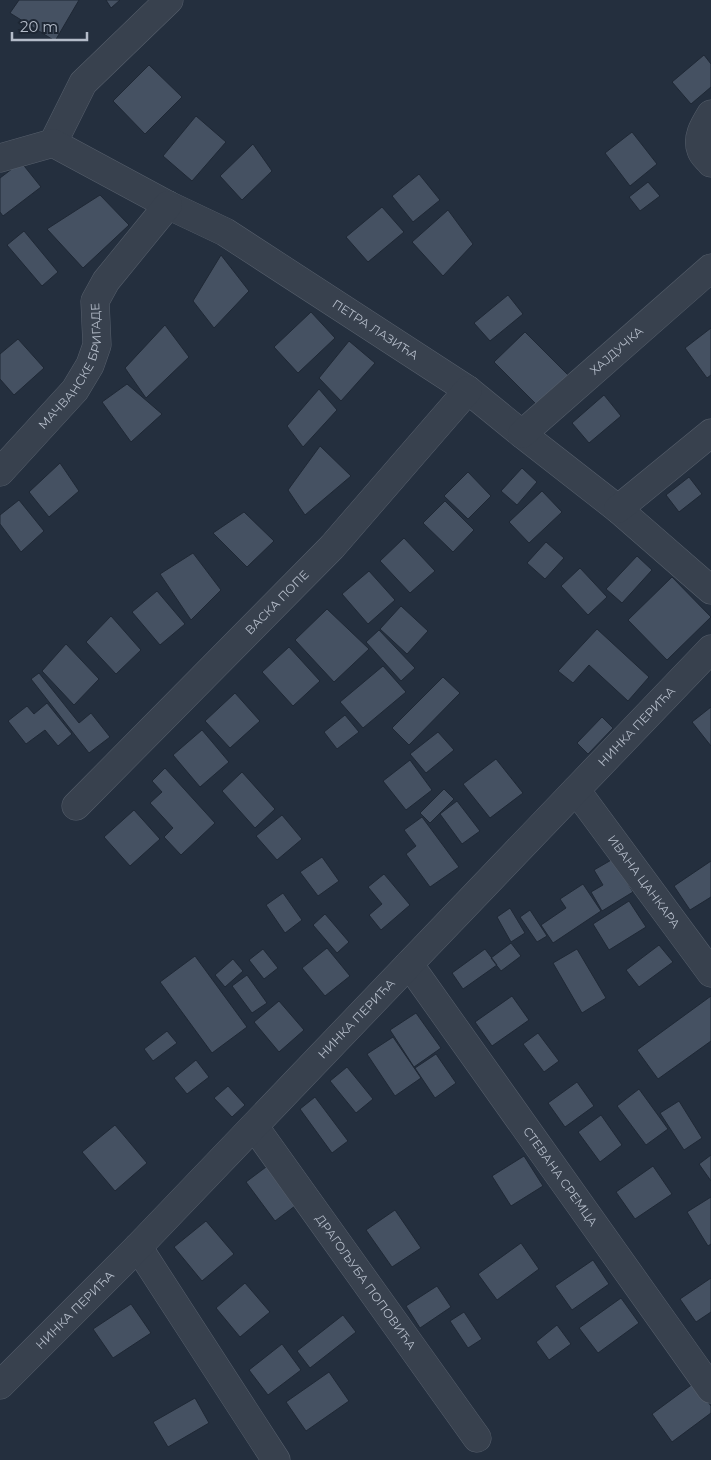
<svg xmlns="http://www.w3.org/2000/svg" width="711" height="1460" viewBox="0 0 711 1460" font-family="Montserrat,sans-serif">
	<rect width="100%" height="100%" fill="#242f3e"/>
	<path fill="#455162" stroke="#1f2835" d="M19,0H79L55,41L10,13Z
		M106,0H120L111,8Z
		M704,55L711,64V87L691,104L672,82Z
		M149,65L182,97L145,134L113,101Z
		M196,116L226,142L192,181L163,156Z
		M632,132L657,164L630,186L605,153Z
		M253,144L272,171L242,200L220,176Z
		M21,162L41,187L3,216L0,212V178Z
		M419,174L440,200L413,222L392,196Z
		M648,182L660,196L640,211L629,197Z
		M100,195L129,225L83,268L47,229Z
		M382,207L404,232L368,262L346,237Z
		M448,210L473,244L443,276L412,242Z
		M24,231L58,272L42,286L7,245Z
		M221,255L249,291L214,328L193,301Z
		M508,295L523,314L490,341L474,323Z
		M311,312L335,338L298,373L274,347Z
		M165,325L189,357L146,398L125,368Z
		M711,328V375L707,378L685,348Z
		M525,332L571,378L541,409L494,362Z
		M18,339L44,368L14,395L0,379V354Z
		M349,341L375,363L341,401L319,378Z
		M127,384L162,414L131,442L102,402Z
		M319,389L337,410L303,447L287,426Z
		M604,395L621,416L589,443L572,423Z
		M320,446L351,476L305,515L288,490Z
		M60,463L79,491L49,517L29,492Z
		M522,468L537,482L517,505L501,491Z
		M468,472L491,496L468,519L444,496Z
		M689,477L702,494L679,512L666,495Z
		M542,491L562,512L529,543L509,522Z
		M19,500L44,531L21,552L0,524V515Z
		M445,501L474,530L453,552L423,523Z
		M244,512L274,541L247,567L213,533Z
		M404,538L435,571L410,593L380,561Z
		M546,542L564,558L545,579L527,563Z
		M193,553L221,590L191,620L160,574Z
		M637,556L652,570L622,603L606,589Z
		M580,568L607,597L588,615L561,586Z
		M369,571L395,600L368,624L342,594Z
		M672,577L711,617L667,660L628,620Z
		M157,591L185,624L160,645L132,612Z
		M401,606L428,631L407,654L380,629Z
		M327,609L369,649L334,682L295,640Z
		M111,616L141,650L116,674L86,642Z
		M597,629L649,677L628,701L589,665L573,683L558,671Z
		M379,630L415,668L401,681L366,642Z
		M66,644L99,679L74,705L42,671Z
		M289,647L320,681L293,706L262,672Z
		M383,666L406,692L363,728L340,702Z
		M39,673L79,723L91,713L110,737L89,753L31,679Z
		M443,677L460,693L409,745L392,728Z
		M235,693L260,721L230,748L205,721Z
		M47,703L72,734L58,746L45,730L26,744L8,721L27,706L34,714Z
		M711,707V746L692,722Z
		M345,715L359,732L337,749L324,732Z
		M602,717L613,728L588,754L577,743Z
		M202,730L229,762L200,787L173,755Z
		M438,732L454,750L426,773L410,754Z
		M496,759L523,793L490,818L463,784Z
		M410,760L432,790L406,810L383,781Z
		M165,768L215,823L181,855L164,837L173,828L150,803L162,792L152,781Z
		M242,772L275,809L255,828L222,791Z
		M444,789L454,799L430,823L420,813Z
		M457,801L480,831L462,844L440,814Z
		M134,810L160,839L130,866L104,837Z
		M282,815L302,839L277,860L256,836Z
		M422,817L459,867L430,887L406,854L416,846L404,830Z
		M322,857L339,881L318,896L300,872Z
		M613,859L633,892L602,911L591,892L603,885L594,870Z
		M711,861V897L690,910L674,886Z
		M384,874L410,905L381,930L369,915L382,904L368,887Z
		M583,884L601,911L553,943L541,925L566,908L560,899Z
		M283,893L302,920L285,933L266,905Z
		M629,901L646,927L609,950L593,924Z
		M510,908L525,933L511,942L497,917Z
		M530,910L547,936L537,942L520,917Z
		M325,914L349,942L337,953L313,925Z
		M511,943L521,956L501,971L491,958Z
		M659,945L673,962L639,987L626,970Z
		M327,948L350,976L325,996L302,968Z
		M263,949L278,968L264,979L249,960Z
		M485,949L497,965L463,989L452,973Z
		M577,949L606,998L582,1013L553,963Z
		M195,956L247,1027L212,1053L160,982Z
		M233,959L243,971L225,987L215,975Z
		M247,975L267,1003L252,1013L232,986Z
		M512,996L529,1020L492,1046L475,1022Z
		M711,996V1041L658,1079L637,1050Z
		M279,1001L304,1030L279,1052L254,1022Z
		M416,1013L441,1048L414,1067L390,1030Z
		M167,1031L177,1043L153,1061L144,1049Z
		M538,1033L559,1061L544,1072L523,1044Z
		M393,1037L421,1078L395,1096L367,1054Z
		M436,1054L456,1083L435,1098L415,1068Z
		M196,1060L209,1077L187,1094L174,1078Z
		M347,1067L373,1099L356,1113L330,1081Z
		M577,1082L594,1106L565,1127L548,1103Z
		M228,1086L245,1105L232,1117L214,1098Z
		M639,1089L668,1129L646,1145L617,1106Z
		M315,1097L348,1141L332,1153L300,1109Z
		M679,1101L702,1138L684,1150L660,1113Z
		M601,1115L622,1145L600,1162L578,1132Z
		M115,1125L147,1163L115,1191L82,1152Z
		M711,1155V1181L699,1164Z
		M524,1156L543,1186L511,1206L492,1176Z
		M270,1164L299,1203L275,1221L246,1182Z
		M653,1166L672,1194L635,1219L616,1192Z
		M711,1197V1244L708,1246L687,1212Z
		M395,1210L421,1248L392,1267L366,1230Z
		M206,1221L234,1254L202,1281L174,1247Z
		M521,1243L539,1269L497,1300L478,1274Z
		M593,1260L609,1284L572,1310L555,1286Z
		M711,1278V1312L696,1322L680,1299Z
		M245,1283L270,1312L240,1337L216,1308Z
		M437,1286L451,1307L420,1328L406,1306Z
		M621,1298L639,1323L598,1353L579,1328Z
		M131,1304L151,1333L113,1358L93,1329Z
		M464,1312L482,1339L468,1348L450,1321Z
		M343,1315L356,1332L310,1368L297,1351Z
		M557,1325L571,1344L549,1360L536,1342Z
		M282,1344L301,1370L268,1395L249,1370Z
		M329,1372L349,1401L306,1431L286,1402Z
		M694,1383L711,1406V1413L672,1442L652,1414Z
		M195,1398L209,1423L168,1447L153,1422Z"/>
	<g fill="none" stroke-linecap="round" stroke-linejoin="round">
		<defs>
			<g id="minor">
				<path d="M711,114C705,124 696,137 701,150C702,155 708,159 711,163"/>
				<path d="M53,143L83,83L169,0"/>
				<path id="s1" d="M0,158L53,143L168,205L225,232L468,390L522,434L618,509L711,590"/>
				<path id="s2" d="M522,434L711,268"/>
				<path id="s3" d="M0,472L75,390L90,365L97,345L95,301L106,281L168,205"/>
				<path d="M618,509L711,433"/>
				<path id="s4" d="M576,790L711,973"/>
				<path id="s5" d="M76,806L332,547L468,390"/>
				<path id="s6" d="M409,964L711,1389"/>
				<path id="s7" d="M254,1126L477,1438"/>
				<path d="M138,1247L276,1460"/>
				<path id="s8" d="M0,1385L138,1247L711,649"/>
			</g>
		</defs>
		<use href="#minor" stroke="#565f6c" stroke-width="29"/>
		<use href="#minor" stroke="#38414e" stroke-width="28"/>
	</g>
	<g text-anchor="middle" stroke-width="4" stroke-linejoin="round" paint-order="stroke">
		<g font-size="12" fill="#b4bcc9" stroke="#1d2633">
			<text dy="4" stroke="none"><textPath href="#s1" startOffset="428">ПЕТРА ЛАЗИЋА</textPath></text>
			<text dy="4" stroke="none"><textPath href="#s2" startOffset="126">ХАЈДУЧКА</textPath></text>
			<text dy="4" stroke="none"><textPath href="#s3" startOffset="132">МАЧВАНСКЕ БРИГАДЕ</textPath></text>
			<text dy="4" stroke="none"><textPath href="#s5" startOffset="286">ВАСКА ПОПЕ</textPath></text>
			<text dy="4" stroke="none"><textPath href="#s8" startOffset="916">НИНКА ПЕРИЋА</textPath></text>
			<text dy="4" stroke="none"><textPath href="#s4" startOffset="114">ИВАНА ЦАНКАРА</textPath></text>
			<text dy="4" stroke="none"><textPath href="#s8" startOffset="511">НИНКА ПЕРИЋА</textPath></text>
			<text dy="4" stroke="none"><textPath href="#s6" startOffset="261">СТЕВАНА СРЕМЦА</textPath></text>
			<text dy="4" stroke="none"><textPath href="#s7" startOffset="192">ДРАГОЉУБА ПОПОВИЋА</textPath></text>
			<text dy="4" stroke="none"><textPath href="#s8" startOffset="106">НИНКА ПЕРИЋА</textPath></text>
		</g>
	</g>
	<path d="M12 32v8h75v-8" fill="none" stroke="#b4bcc9" stroke-width="2.5"/>
	<text x="20" y="32" font-size="15" fill="#b4bcc9" stroke="#1d2633" stroke-width="4" paint-order="stroke">20 m</text>
</svg>
